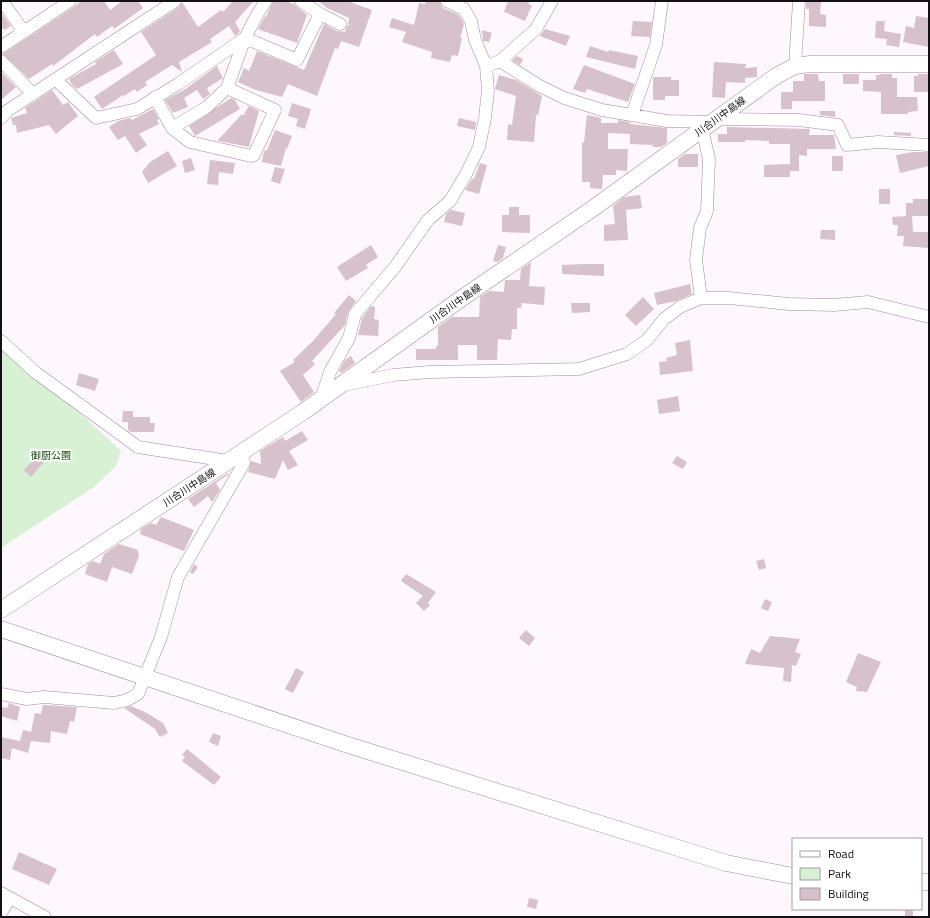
<svg xmlns="http://www.w3.org/2000/svg" width="930" height="918" viewBox="0 0 930 918" font-family="'Titillium Web','Noto Sans JP',sans-serif">
	<rect width="100%" height="100%" fill="#fef7fd"/>
	<path fill="#d8f0d3" d="M1,348L59,394L121,451L116,466L94,487L1,548Z"/>
	<path fill="#d7c1ca" d="M81,1H104L110,10L122,1H138L143,8L114,29L112,26L97,37L95,34L53,66L52,64L29,79L3,54L74,7Z
		M233,1H254L235,22L240,31L239,33L235,36L229,26L210,39L212,42L179,62L182,72L172,65L145,82L147,85L137,92L135,89L124,96L123,95L102,109L94,97L156,55L141,32L179,7L182,2L198,27L221,10L223,12Z
		M273,1H286L294,4L307,15L297,43L258,29L265,16L266,17Z
		M318,1H347L372,10L359,47L341,41L338,49L335,48L317,96L288,84L282,97L256,90L238,82L244,68L249,71L257,51L304,70L324,24L337,31L345,32L347,25L351,26L348,24L349,18L327,8Z
		M426,1L440,2L443,8L459,15L464,24L460,38H462L458,56L452,55L450,62L431,58L432,52L402,42L406,32L389,27L392,18L414,25L419,3L425,4Z
		M508,1H530L528,4L532,5L525,21L504,12Z
		M806,1H821L820,14L826,15V27L809,26V9H806Z
		M1,13L11,26L4,30L1,26Z
		M916,16L929,18V47L903,42L906,26L914,28Z
		M633,21L652,22L650,37L631,36Z
		M876,21H885L884,31L901,34L899,47L886,45L887,39L875,38Z
		M545,29L570,36L566,46L540,36Z
		M482,30L492,33L489,42L483,41Z
		M590,46L608,52L609,50L638,56L635,69L586,57Z
		M114,50L123,64L77,89L72,85L69,79L96,64L95,62Z
		M517,56L523,59L520,65L512,60Z
		M714,62L746,64L745,68L757,67V77L745,78V83L726,82L725,98L712,97Z
		M584,65L635,84L628,102L587,89L585,93L573,89Z
		M217,66L223,78L207,88L210,94L203,99L197,90L184,98L188,107L173,113L165,100L184,90Z
		M1,72L16,87L1,100Z
		M804,74H818L819,81H825V101H792V109H781V92H793V81H804Z
		M843,74H859V84H843Z
		M880,74H892V78H897V97H917L918,111L908,112V114H881V92L863,91V80H876V75H880Z
		M918,74H929V92H914V76H918Z
		M499,75L516,80L542,96L538,115H536L534,142L507,140L508,124L512,125L516,96L495,89Z
		M653,77H671V80H679V96H665V100H653Z
		M52,90L63,105L68,102L78,116L56,134L49,125L17,133L16,125H13L11,118L27,113L25,108Z
		M231,98L235,100L240,109L195,136L189,126Z
		M292,103L311,109L305,129L296,126L298,119L288,116Z
		M249,106L259,111L249,147L219,141L218,140L242,114L243,116Z
		M153,109L159,119L157,120L159,124L139,134L147,145L136,153L125,136L118,140L109,127L118,121L130,118L132,120Z
		M820,111H835V117L820,115Z
		M587,115L601,118V123H618V120L630,122V124L667,128V143L661,147H653V145L630,144V134L608,133V149H628L627,171L616,170V175H603L602,189L590,188V182H582V142L584,143Z
		M459,118L476,122L475,130L457,126Z
		M727,127L810,129L809,135H834L836,149H807V156L799,155V171H790V177H764V165L790,164V171V144H769V141L745,140V142H718V134H727Z
		M275,130L292,136L287,149L286,148L281,166L262,162L264,151L267,150Z
		M894,132L911,133V136L894,135Z
		M168,151L177,166L148,183L142,172L150,162Z
		M913,152H929V166L900,173L896,155Z
		M685,154H698V167H678V159Z
		M832,156H843V171H832Z
		M191,158L195,170L185,173L182,161Z
		M210,160L235,163L233,174L219,172L218,185L207,184Z
		M480,163L487,165L479,194L465,190L472,179H474Z
		M275,167L285,169L280,184L271,181Z
		M879,189H890V204H879Z
		M640,195L642,208L626,210L628,240L604,241V225L615,224L613,206L624,197Z
		M913,199H929V216H912L913,232H929V248L903,246L904,236H897L898,225H893L892,217L906,216V203H913Z
		M509,207H519V215H530V233L502,232V215H509Z
		M451,210L465,213L462,226L444,222L446,214Z
		M821,230H835V240L820,239Z
		M371,245L378,257L366,265L368,268L346,281L337,267Z
		M498,245L506,247L503,258L497,262L493,261Z
		M531,262L529,286L545,287L544,305L522,303L521,308H517V329H512L511,340L498,339L497,360H477V345H458V360H416V349H436V346H438V327L452,317H479L480,297L489,291L504,292L505,280H520L521,269Z
		M584,264H604V276L562,274V265Z
		M690,284L692,294L676,301L657,305L654,293Z
		M349,295L356,301L348,312L345,325L312,361L315,364L303,375L314,392L301,402L280,371L295,362L293,360L313,341L336,314L334,313Z
		M643,297L654,309L636,326L625,315Z
		M571,303H590V312L572,313Z
		M371,306L375,307L374,319L379,320L378,336L358,335L362,318Z
		M690,340L693,371L660,375L659,362L667,361L666,358L677,355L675,343Z
		M351,356L355,363L341,373L339,371L345,360Z
		M79,373L99,379L95,391L76,385Z
		M678,396L680,411L659,414L657,400Z
		M123,411H133V417H150V423H155L154,432H130L128,430V422H122Z
		M302,431L308,440L289,451L298,465L288,470L283,460L275,479L248,472L251,461L261,464L260,451L283,437L285,441Z
		M37,456L44,462L31,477L24,470Z
		M677,456L687,462L683,469L672,463Z
		M228,473L229,474L216,483L220,490L212,502L208,496L194,507L188,499Z
		M161,517L194,530L184,551L140,534L141,529L151,523L156,525Z
		M119,544L138,550L139,556L132,574L112,567L107,582L85,574L88,564L93,561L100,564L104,554Z
		M764,559L766,568L759,570L756,561Z
		M194,564L198,567L193,574L190,572Z
		M406,574L436,592L428,603L430,605L424,611L416,603L423,596L401,581Z
		M765,599L772,602L768,611L761,608Z
		M526,630L535,638L529,646L519,638Z
		M770,636L800,639L795,652L801,654L796,666L792,665L791,682L783,681L784,668L745,664L751,649L760,653Z
		M858,653L881,662L867,692L856,691L857,687L846,682Z
		M296,668L304,672L293,693L285,689Z
		M9,703L20,707L17,721L1,716L2,707L7,708Z
		M43,705L77,707L74,722L70,721L67,734L51,731L50,743L31,741L28,753L12,748L10,760L1,758V737L20,741L23,730L31,732L35,713L41,714Z
		M131,706L147,713L163,723L168,733L160,737L155,729L124,708Z
		M213,733L221,736L218,746L209,742Z
		M187,749L221,777L214,785L182,761L185,757L182,755Z
		M19,852L57,869L49,885L12,869Z
		M529,898L538,900L536,909L527,907Z
		M905,909H913V917H905Z"/>
	<g fill="none" stroke-linecap="round" stroke-linejoin="round">
		<defs>
			<path id="street" d="M2,1L24,32
				M266,1L258,13L245,38L297,60L320,14
				M301,1L320,14L340,24
				M447,1L464,9L471,21L475,40L486,66L500,61L536,29L552,1
				M1,47L70,1
				M1,61L33,94
				M500,61L538,85L564,98L602,110L667,121L712,122
				M795,66L799,1
				M56,80L96,118L137,109L178,84L245,38
				M155,97L172,128L190,142L251,156L254,155L275,110L227,88
				M632,115L656,45L662,1
				M1,118L7,111L175,1
				M717,119L799,120L838,125L847,145L878,142L929,145
				M172,128L207,107L227,88L245,38
				M701,298L696,260L700,228L707,211L709,159L702,129
				M1,341L35,372L138,447L228,461
				M344,385L393,375L430,372L579,369L627,354L647,340L664,319L680,307L701,298H729L789,304L834,305L868,302L929,317
				M321,399L330,372L349,338L355,314L395,267L428,220L450,201L466,174L479,147L485,118L488,90L486,66
				M1,694L27,699L44,697L114,703L127,700L138,694L161,637L178,577L244,463L241,453
				M1,893L45,917
				M1,913L10,898"/>
			<path id="secondary" d="M1,610L303,412L462,298L592,209L776,76L795,66L810,64H929
				M1,629L345,744L726,863L793,876
				M921,882H929"/>
		</defs>
		<use href="#street" stroke="#9c8d9b" stroke-width="13"/>
		<use href="#secondary" stroke="#9c8d9b" stroke-width="17"/>
		<use href="#street" stroke="#fff" stroke-width="12"/>
		<use href="#secondary" stroke="#fff" stroke-width="16"/>
	</g>
	<g text-anchor="middle" stroke-width="4" stroke-linejoin="round" paint-order="stroke">
		<g font-size="10" fill="#151015" stroke="#fff">
			<text transform="translate(720 116) rotate(-36)" y="4">川合川中島線</text>
			<text transform="translate(455 303) rotate(-35)" y="4">川合川中島線</text>
			<text transform="translate(189 487) rotate(-33)" y="4">川合川中島線</text>
		</g>
		<g font-size="10" fill="#134607" stroke="#fff">
			<text x="51" y="459">御厨公園</text>
		</g>
	</g>
	<rect width="930" height="918" fill="none" stroke="#151015" stroke-width="4"/>
	<rect x="792" y="838" width="130" height="72" fill="#ffffff" stroke="#a19fa1"/>
	<rect x="800" y="851" width="20" height="6" fill="#ffffff" stroke="#a19fa1"/>
	<text x="828" y="858" font-size="12" fill="#151015">Road</text>
	<rect x="800" y="868" width="20" height="12" fill="#d8f0d3" stroke="#a19fa1"/>
	<text x="828" y="878" font-size="12" fill="#151015">Park</text>
	<rect x="800" y="888" width="20" height="12" fill="#d7c1ca" stroke="#a19fa1"/>
	<text x="828" y="898" font-size="12" fill="#151015">Building</text>
</svg>
